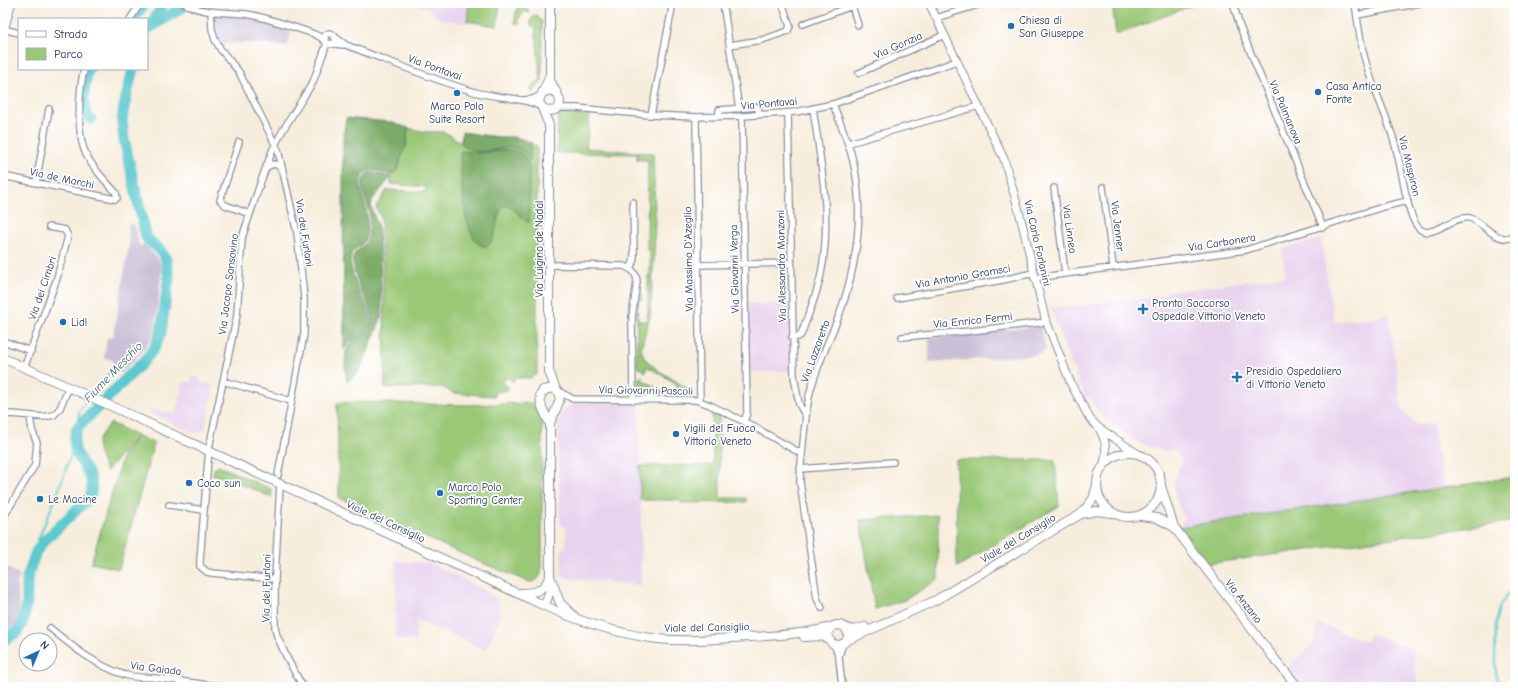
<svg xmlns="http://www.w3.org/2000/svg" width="1518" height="690" viewBox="0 0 1518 690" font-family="'Comic Neue',sans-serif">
	<rect width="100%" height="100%" fill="#fff"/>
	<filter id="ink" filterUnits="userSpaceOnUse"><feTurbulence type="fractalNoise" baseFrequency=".025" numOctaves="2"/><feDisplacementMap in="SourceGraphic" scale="8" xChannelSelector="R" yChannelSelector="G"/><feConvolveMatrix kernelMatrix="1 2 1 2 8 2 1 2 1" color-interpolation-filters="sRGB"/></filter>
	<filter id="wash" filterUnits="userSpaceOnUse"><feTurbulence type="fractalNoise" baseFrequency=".012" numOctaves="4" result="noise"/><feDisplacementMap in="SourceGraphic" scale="16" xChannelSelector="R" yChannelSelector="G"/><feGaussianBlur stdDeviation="0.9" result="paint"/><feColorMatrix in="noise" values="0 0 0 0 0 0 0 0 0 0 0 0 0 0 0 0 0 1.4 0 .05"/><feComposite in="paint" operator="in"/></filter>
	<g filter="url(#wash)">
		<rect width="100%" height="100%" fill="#f7eddc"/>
		<path fill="#e8d2ee" d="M412,3H469L466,23L440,19L428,9Z
			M1321,239L1334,322L1389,315L1402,411L1417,425L1433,423L1443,487L1180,527L1184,518L1176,500L1174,484L1177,471L1183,463L1176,450L1167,451L1157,449L1142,444L1122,432L1105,419L1098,411L1089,397L1086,399L1068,357L1050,305L1054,308L1166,296L1165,292L1286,276L1282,249Z
			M789,303L791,371L749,372L748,304Z
			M192,376L201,378L200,382L214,385L205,430L195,434L149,413L150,409L176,414L183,381L190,383Z
			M576,403H639L641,503V585L568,579L562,575L561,551L566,546V528L560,523L558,424L560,417L564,411Z
			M396,561L429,563L481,588L499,601L500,618L486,650L416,619L415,641L395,639Z
			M1317,623L1366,642L1370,634L1413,650L1417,687H1304L1287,668L1315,642Z"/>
		<path fill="#c9bfd7" d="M217,14H230L257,18L274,25L291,33L287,47L270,44L236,43L224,44V47H223L220,44L215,31L217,30L216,20H213L214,15Z
			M134,223L139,245L147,247L148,243H151L149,249L159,260L162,267L161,278L155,328L152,336L144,349L121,373L116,370L117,367L112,365L114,362L112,360L104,358L107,337L113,338L129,245L128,225Z
			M1039,326L1041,328L1046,350L1041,353L1033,355L929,363V338Z
			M3,565L21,576L16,584L19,602L20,615L16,625L10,631L3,635Z"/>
		<path fill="#9ac876" stroke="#5a7c6a" d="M469,3H500L497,26L467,21Z
			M514,3H522L523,9L527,7L529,13L525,11L518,20L520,24L514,23L518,4Z
			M1112,3H1198L1116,35Z
			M538,15V18L542,21V81L532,93L531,87L536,82H541L535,26H531C530,20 531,17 538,15Z
			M566,113L590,115L586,148L653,153L655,214L654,260L650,316L641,349L645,359L659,371L694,392L689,394L680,393L676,389V383L646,366V372L637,367V298L639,293H642V300L637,301L638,321H646L648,312V275H650V250H647L648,160H637V154L557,153L558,118L560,114Z
			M408,128L425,132H443L450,135L461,143L462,132C474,134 486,136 498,137C513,138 524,138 537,147V374L530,378H515L513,382L507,377L503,382L508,387V390L495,392V396L453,393L442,387L385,388L384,303L381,218L376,207L387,190L424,192L427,187L391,184V177L388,174H392L399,167L403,151L406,147Z
			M643,376L641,379L665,393C659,394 642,396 639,390C637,387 638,382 638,379Z
			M357,402L467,405L532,403L540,416L542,425V566C541,575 539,582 529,582L480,562L339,498L337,403Z
			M712,410L719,414L720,498H746V502L681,503L679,500H640V466L713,465Z
			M111,423L137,436L106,472C97,447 91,444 111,423Z
			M138,436L154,443L119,569L91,563L123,455Z
			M956,460H1055L1059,506L957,567Z
			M219,466L271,489L272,490L271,497L224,477L213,475L214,469Z
			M1514,477L1515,521L1206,564L1180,527Z
			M938,515V579L905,600L875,609L860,520Z"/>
		<path fill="#7bac67" stroke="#4b6e62" d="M346,118L390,122L408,128L406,147L403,151L397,171C389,178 379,170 370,170C350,179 367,201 367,215C368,222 368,233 365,239C359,252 347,246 351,267C353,274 355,281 357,288C361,297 374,316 371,325C366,336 349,339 344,350L343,189V139Z
			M462,132L497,137H515L531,142L530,161C517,134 492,157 472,150C468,149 464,146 461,143Z
			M504,150C517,150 525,153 529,166V222H527L511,207L504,205C494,216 499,235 488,246H482C461,235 461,173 460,151L480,153Z
			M370,172L391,177L372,200L371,206L379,230L382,316L362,366L356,375L347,382C346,373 343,359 347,350C351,339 370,336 373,323C373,311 365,300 360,289C357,280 354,271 353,262C351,250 364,249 367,240C370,233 370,222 370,215C369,201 353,183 370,172Z"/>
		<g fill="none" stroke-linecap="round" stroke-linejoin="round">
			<path stroke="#5bc8cf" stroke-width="2" d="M144,247L146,237
				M91,395L108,375L116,363
				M78,427L79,411L88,399
				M36,552L38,540L58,492L74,445
				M1497,680C1495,665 1493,620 1500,606C1504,598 1510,591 1515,583
				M1497,680L1504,687
				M1485,687L1497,680"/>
			<path stroke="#5bc8cf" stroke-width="11" d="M134,19L144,3
				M150,26L164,3
				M148,29L183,7
				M89,69C84,79 83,100 85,111C86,115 88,117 91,119
				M3,641L17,632L23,622L27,602V578L36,552L43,542L90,497C100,467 63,460 78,427L145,360L155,347L161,332L169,278L166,259L160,250L146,237L124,139L122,121L124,107L133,69"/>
		</g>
	</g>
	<g filter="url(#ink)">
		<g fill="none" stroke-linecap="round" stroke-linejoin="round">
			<defs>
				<path id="minor" d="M184,3C203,15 230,11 252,15C273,20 294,27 314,34L320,37L327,43L343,45
					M723,3L739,109
					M1233,3L1240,27L1323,227
					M1355,3C1358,23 1360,43 1366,63C1372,85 1382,105 1389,126C1397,147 1401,169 1405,191C1408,202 1411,223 1421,230C1433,238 1454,215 1470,218C1483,222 1494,241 1510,238L1515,232
					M852,6L858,25
					M211,11L212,29L215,40L221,50L239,72L278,150L297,233L304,297V334L278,475
					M1357,15L1420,3
					M936,18L984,3
					M130,19L141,3
					M803,24L860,3
					M3,29L19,33
					M335,37L346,45C389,61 431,79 475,92C496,98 523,97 541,107
					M325,41V35L329,33L334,35L335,39
					M730,45L762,40L788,31L790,26L782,3
					M859,73L944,35
					M524,100L533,99L541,95
					M557,108H576L651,115L696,117L742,116L796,112L833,104L957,61
					M788,113L794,376L799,404L806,417
					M651,115L673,3
					M719,116V110L758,107L759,115
					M742,116L747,413L744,421
					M696,117L700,401
					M239,142L220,200L225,205L250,214
					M849,143L979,106
					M266,167L274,164L279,166L282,170
					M3,176L115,199L117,198L116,193C106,181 92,168 86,154C76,134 79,90 84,69
					M36,183L49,109
					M1103,187L1113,267
					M1054,188L1065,273
					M550,265L624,266L632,270L636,276L637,281L632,317L633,400
					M698,265L790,263
					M630,268L633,263L634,256L633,202
					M1034,278L1246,250L1386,206L1408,201
					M897,298L1003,280L1033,273
					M792,337H798L801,335C808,315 817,295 821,274C832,220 821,162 813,109
					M902,337L971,331L1046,322
					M3,341L31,351
					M24,368L57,278L68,236L65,230L49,227
					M223,381L291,401
					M558,391L573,399L696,400L710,405L747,423L802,454
					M3,415L12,414L43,417L54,415L60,408L69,387
					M800,469L893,462
					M280,484L275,579V628L277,636L287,658L303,687
					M169,505L204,510
					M3,518L35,465L37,443L32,430L30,417
					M275,579L212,573L207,572L200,566V560L209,448L237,315L242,238L261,181L273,149L283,130L313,82L327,43
					M822,608L817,599L800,482C800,469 802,456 803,443C805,426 806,409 810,392C817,365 830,339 840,313C853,276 861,233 858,194C856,160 845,135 833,104
					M50,628C74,648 95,665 125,675C135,678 145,677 155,678C179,681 202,684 225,687
					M834,644L839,658L842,687
					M839,656L843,643"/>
				<path id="tertiary" d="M929,3L1004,159L1019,211L1045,318L1071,384L1090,419L1099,428L1138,454
					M1100,430C1107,443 1107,453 1103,467"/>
				<path id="secondary" d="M3,32L11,3
					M1097 485a32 32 0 1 1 64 0a32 32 0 1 1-64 0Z
					M1161,486L1174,527L1273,657L1298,687
					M1081,514L1097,511L1112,513
					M1141,516L1157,518L1174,527
					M551,579L560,603L574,616
					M545,606C581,622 618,634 658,639C688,642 718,639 747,637C776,636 806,634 834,626
					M828 635a10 10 0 1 1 20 0a10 10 0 1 1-20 0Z
					M844,627L853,630L865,627
					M804,637L822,636L830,640
					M846,641L936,600L1081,514L1093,499L1097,485"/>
				<path id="primary" d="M549,77C551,84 560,97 560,101C560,115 542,113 539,101L542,93L550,90L555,92
					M543,91L550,76V3
					M542,108L549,125V371L556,390
					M3,358L111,406L545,606L550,590V424C552,414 573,386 547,389L540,395
					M543,390C536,402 545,412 550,424
					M520,593C534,593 543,592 549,578"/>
			</defs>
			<use href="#minor" stroke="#898e9d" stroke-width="8"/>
			<use href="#tertiary" stroke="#898e9d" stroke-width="9"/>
			<use href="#secondary" stroke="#898e9d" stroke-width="10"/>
			<use href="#primary" stroke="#898e9d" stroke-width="10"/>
			<use href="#minor" stroke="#fff" stroke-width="5.5"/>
			<use href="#tertiary" stroke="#fff" stroke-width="7"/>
			<use href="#secondary" stroke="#fff" stroke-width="8"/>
			<use href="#primary" stroke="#fff" stroke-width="8"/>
		</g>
	</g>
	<g fill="#1f6fb2" stroke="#fff" stroke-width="1.5">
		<circle cx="1011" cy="26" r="4"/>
		<circle cx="1318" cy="92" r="4"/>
		<circle cx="457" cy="93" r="4"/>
		<path d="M1141 303h4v4h4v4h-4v4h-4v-4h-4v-4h4z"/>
		<circle cx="63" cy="322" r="4"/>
		<path d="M1235 371h4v4h4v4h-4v4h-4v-4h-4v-4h4z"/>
		<circle cx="676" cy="434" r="4"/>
		<circle cx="189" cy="483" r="4"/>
		<circle cx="440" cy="493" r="4"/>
		<circle cx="40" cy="499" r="4"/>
	</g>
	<g text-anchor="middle" stroke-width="3.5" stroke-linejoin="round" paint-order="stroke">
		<g font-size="11" fill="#1b2f5e" stroke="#fff" text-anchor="start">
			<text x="1019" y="24">Chiesa di<tspan x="1019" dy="13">San Giuseppe</tspan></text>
			<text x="1326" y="90">Casa Antica<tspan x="1326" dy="13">Fonte</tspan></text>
			<text x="457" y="110" text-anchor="middle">Marco Polo<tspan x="457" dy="13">Suite Resort</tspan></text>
			<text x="1152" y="307">Pronto Soccorso<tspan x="1152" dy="13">Ospedale Vittorio Veneto</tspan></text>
			<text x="71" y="326">Lidl</text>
			<text x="1246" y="375">Presidio Ospedaliero<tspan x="1246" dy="13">di Vittorio Veneto</tspan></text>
			<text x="684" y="432">Vigili del Fuoco<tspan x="684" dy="13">Vittorio Veneto</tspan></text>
			<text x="197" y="487">Coco sun</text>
			<text x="448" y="491">Marco Polo<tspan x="448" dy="13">Sporting Center</tspan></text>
			<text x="48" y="503">Le Macine</text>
		</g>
		<g font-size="11" fill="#1b2f5e" stroke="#fff">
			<text transform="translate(898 45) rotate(-24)" y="4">Via Gorizia</text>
			<text transform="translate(435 67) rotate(20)" y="4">Via Pontavai</text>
			<text transform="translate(769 103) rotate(-5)" y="4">Via Pontavai</text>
			<text transform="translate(1286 112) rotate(67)" y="4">Via Palmanova</text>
			<text transform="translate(1410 166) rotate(76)" y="4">Via Maspiron</text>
			<text transform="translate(62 178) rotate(12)" y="4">Via de Marchi</text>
			<text transform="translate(1118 226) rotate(83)" y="4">Via Jenner</text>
			<text transform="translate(1070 229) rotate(82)" y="4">Via Linneo</text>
			<text transform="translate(305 233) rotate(81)" y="4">Via dei Furlani</text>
			<text transform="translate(1222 242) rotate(-9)" y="4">Via Carbonera</text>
			<text transform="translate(1038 243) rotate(77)" y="4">Via Carlo Forlanini</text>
			<text transform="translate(539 249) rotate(-90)" y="4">Via Luigino de Nadal</text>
			<text transform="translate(688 259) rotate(-91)" y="4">Via Massimo D'Azeglio</text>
			<text transform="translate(781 266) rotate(-91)" y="4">Via Alessandro Manzoni</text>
			<text transform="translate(734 269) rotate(-91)" y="4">Via Giovanni Verga</text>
			<text transform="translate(963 276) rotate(-10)" y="4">Via Antonio Gramsci</text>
			<text transform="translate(228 284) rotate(-83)" y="4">Via Jacopo Sansovino</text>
			<text transform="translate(42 288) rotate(-71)" y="4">Via dei Cimbri</text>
			<text transform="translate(973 320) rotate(-6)" y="4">Via Enrico Fermi</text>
			<text transform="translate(815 351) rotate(-70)" y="4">Via Lazzaretto</text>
			<text transform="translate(646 390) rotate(1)" y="4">Via Giovanni Pascoli</text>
			<text transform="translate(386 521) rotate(25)" y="4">Viale del Cansiglio</text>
			<text transform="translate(1018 538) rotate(-31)" y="4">Viale del Cansiglio</text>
			<text transform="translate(266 588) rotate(-89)" y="4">Via dei Furlani</text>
			<text transform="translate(1244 601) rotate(52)" y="4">Via Anzano</text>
			<text transform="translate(707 627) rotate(-1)" y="4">Viale del Cansiglio</text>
			<text transform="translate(156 668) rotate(7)" y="4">Via Gaiada</text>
		</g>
		<g font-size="12" font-style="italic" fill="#2e5d80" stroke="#fff">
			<text transform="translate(113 372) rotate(-46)" y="4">Fiume Meschio</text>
		</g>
	</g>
	<rect width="1518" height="690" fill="none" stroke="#fff" stroke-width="16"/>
	<rect x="18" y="18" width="130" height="52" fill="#ffffff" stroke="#a4acbf"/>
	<rect x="26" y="31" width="20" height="6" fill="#ffffff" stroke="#a4acbf"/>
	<text x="54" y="38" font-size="12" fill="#1b2f5e">Strada</text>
	<rect x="26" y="48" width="20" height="12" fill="#9ac876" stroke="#a4acbf"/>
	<text x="54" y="58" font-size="12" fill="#1b2f5e">Parco</text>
	<g transform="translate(38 652) rotate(44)"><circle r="19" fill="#ffffff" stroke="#a4acbf"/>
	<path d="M0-3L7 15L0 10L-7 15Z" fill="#1f6fb2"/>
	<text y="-6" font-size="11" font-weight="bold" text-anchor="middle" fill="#1b2f5e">N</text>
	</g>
</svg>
